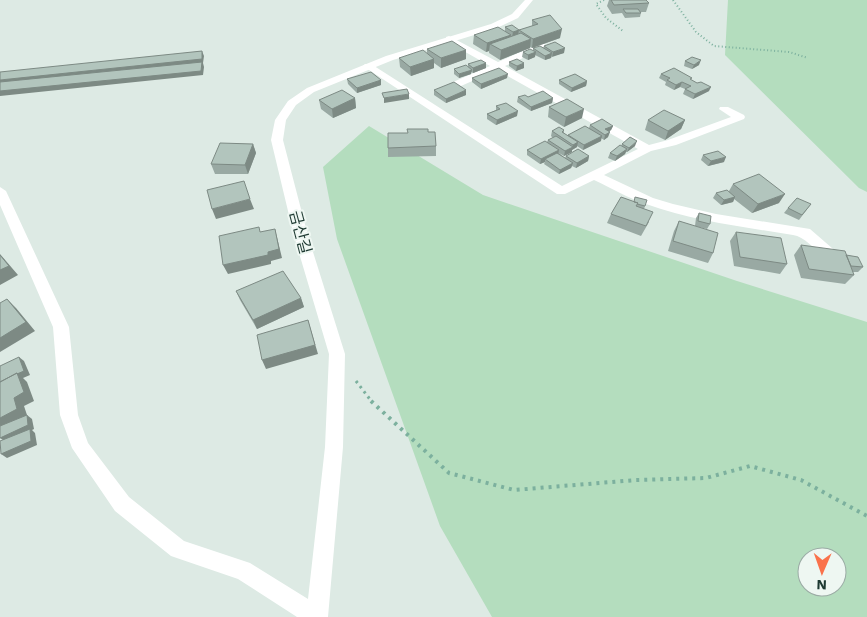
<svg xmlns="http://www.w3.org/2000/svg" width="867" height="617" viewBox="0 0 867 617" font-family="'Work Sans','Noto Sans KR',sans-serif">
	<rect width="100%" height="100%" fill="#ddeae4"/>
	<path fill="#b4ddbe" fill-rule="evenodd" d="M728,0H867V192L859,188L725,55Z
		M369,126L483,195L737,281L867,322V617H492L440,526L337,239L323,167ZM807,557H837V587H807Z"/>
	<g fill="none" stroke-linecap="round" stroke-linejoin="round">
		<path stroke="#7cb09e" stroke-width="2" stroke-dasharray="1 2.5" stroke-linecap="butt" d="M604,0L596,4L606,18L623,31
			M673,0L696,32L714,46L789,52L808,58"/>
		<path stroke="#7cb09e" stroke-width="3" stroke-dasharray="2.5 4" stroke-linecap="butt" d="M356,381L372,402"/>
		<path stroke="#7cb09e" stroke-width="4" stroke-dasharray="3 5" stroke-linecap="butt" d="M371,401L449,473L514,490L636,480L706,478L750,466L801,480L867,516"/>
		<path fill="#fff" fill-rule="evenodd" d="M449,36L498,62L539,44H545V48L505,66L649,145L668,140L731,117L719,109L720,107H728L744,115L745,117L744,119L676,145L651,151L604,175L653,198L673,204L716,214L810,229L840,255L838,259C823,263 809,237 793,235C744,227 693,221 646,204C628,198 611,188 594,180L565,194H557L363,66L365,64H371L562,186L638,149L497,70L461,86H453V82L490,66L446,41V37Z"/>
		<path fill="#fff" fill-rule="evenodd" d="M525,0H533L518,18L497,28L393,60L314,92L296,105L286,120L283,140L308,236L345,354L343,447L328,617H297L238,579L171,556L115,511L72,448L60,415L53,327L0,205V187L6,191L69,327L78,415L88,443L129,497L184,541L250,563L308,599L325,447L329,354L294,236L271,140L275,120L288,101L307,88L386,56L491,24L512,14Z"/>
	</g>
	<path fill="#99a9a3" d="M609,0H646L649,3L646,12H641L640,17L625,18L622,13L612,14L607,6Z
		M532,20L560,38L532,48L530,47V48L500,60L489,53V51L486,52L473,44L474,35L505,31V27L519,30L532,26Z
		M544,46L564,53L552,56L551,58L545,60L535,55V57L528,60L522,57L523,52L533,51V48H543Z
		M427,49L466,50V59L441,68L434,63V68L411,76L400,67L399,58L427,54Z
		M685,61L699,65L692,69L684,66Z
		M509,62L524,68L516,71L509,66Z
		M486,63V68L473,73L471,72V74L459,78L454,74V69L468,67V64Z
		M661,74L691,80L709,91L693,99L683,94L685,89L680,87L674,90L665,85L666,82L659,78Z
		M472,78H507L481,89L472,82Z
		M347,79L381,80V85L357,93L348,84Z
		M559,80L587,81L586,86L571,92L559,84Z
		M434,90L466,95L446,103L434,95Z
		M518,97H528L553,98L552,103L531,111L517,102Z
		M355,98L356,108L333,118L321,109L319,100Z
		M496,106L517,116L496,125L487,119V114L496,110Z
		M549,107L582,118L564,127L548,117Z
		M648,120H685L681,129L665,140L645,130Z
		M590,125L613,126L611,130L609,132L608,137L604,140L601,138V141L583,150L577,146V147L572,150V152L564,156L559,153L565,158L566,156H589L588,161L576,168L572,166L571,168L559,174L544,164L545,162L540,164L527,155V150L547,142L548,140L553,138L551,136L552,131L564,130V133L567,136L568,135L589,128Z
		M428,132L436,146V156L388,157V148Z
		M253,144L256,153L248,174H215L211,164Z
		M622,144L635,146L627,152H626L625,154L615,161L608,158L610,153L621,146Z
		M703,155L724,162L708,166L701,160Z
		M733,184L779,203L752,213L734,199L733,202L721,205L713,198L716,193L729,191Z
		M621,197L645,206L644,209L649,222L641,236L607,223L611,214Z
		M811,204L799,220L784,213L788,208Z
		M699,213L710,224L707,229L695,226L696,218Z
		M679,221L713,253L708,263L668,251L674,231Z
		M736,232L787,264L780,274L734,266L730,241Z
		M801,245L846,255L863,267L858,272H853L854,275L845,284L801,278L794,255Z
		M236,291L301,298L304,307L257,329L240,300Z"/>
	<path fill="#7d8a84" d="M562,29L560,38L532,48L533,39Z
		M519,30L518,35L512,37L513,32Z
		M511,35L510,44H490L489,51L486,52L487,43Z
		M531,39L530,48L500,60L501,50Z
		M565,48L564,53L552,57L553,52Z
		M466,50V59L441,68V58Z
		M202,51L204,56L203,63L204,67L203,75L0,96V80Z
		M536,52L535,57L528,60V55Z
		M552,53L551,58L545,60V56Z
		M434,59V68L411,76L410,67Z
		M701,60L699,65L692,69L694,65Z
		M486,63V68L473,73V68Z
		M524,63V68L516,71L517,66Z
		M472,70L471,74L459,78V74Z
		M508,74L507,78L481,89V84Z
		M381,80V85L357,93V88Z
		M587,81L586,86L571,92L572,88Z
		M682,82L680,87L674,90L676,85Z
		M711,87L709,91L693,99L695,94Z
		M466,90V95L446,103V99Z
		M409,94V99L384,103V98Z
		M355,98L356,108L333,118L332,109Z
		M553,98L552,103L531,111V107Z
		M584,109L582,118L564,127L566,117Z
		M518,111L517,116L496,125L497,120Z
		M685,120L681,129L665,140L668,131Z
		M613,126L611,130L603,134L605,129Z
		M610,132L608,137L604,140L605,135Z
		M602,136L601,141L583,150L584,145Z
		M637,141L635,146L627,152L629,148Z
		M578,142L577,147L572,150V152L564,156L565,151L572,147L573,145Z
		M253,144L256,153L248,174L245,165Z
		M627,149L625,154L615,161L617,156Z
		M559,150L558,155L545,159V162L540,164L541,159Z
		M589,156L588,161L576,168L577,163Z
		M726,157L724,162L708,166L711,161Z
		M573,163L571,168L559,174L560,170Z
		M785,194L779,203L752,213L758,204Z
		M735,197L733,202L721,205L724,200Z
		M250,199L254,209L216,219L212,209Z
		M275,229L282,258L271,261V264L228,274L223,265L268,252Z
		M0,254L18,275L0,285Z
		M301,298L304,307L257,329L253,320Z
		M7,299L16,308L35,331L0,352V338Z
		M308,320L318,354L266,369L262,360Z
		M19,357L24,361L30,375L23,378L27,382L34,401L24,406L27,415L32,419L34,429L32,430L35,433L37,445L7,458L1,454L6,442L0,438V418L14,398Z"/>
	<path fill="#b2c5bd" stroke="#7d8a84" d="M611,0H646L649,3L614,5Z
		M623,9H638L641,13H626Z
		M550,15L562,29L533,39L519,30L538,24L532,20Z
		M512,25L519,30L513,32L505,27Z
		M498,27L511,35L487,43L474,35Z
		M521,33L531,39L501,50L490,44Z
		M452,41L466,50L441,58L427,49Z
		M555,42L565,48L553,52L544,46Z
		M540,46L552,53L545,56L533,48Z
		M530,49L536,52L528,55L523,52Z
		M423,50L434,59L410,67L399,58Z
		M202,51V59L0,80V72Z
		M692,57L701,60L694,65L685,61Z
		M517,59L524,63L517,66L509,62Z
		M481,60L486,63L473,68L468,64Z
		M202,62L201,71L0,91V82Z
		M466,65L472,70L459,74L454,69Z
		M499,68L508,74L481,84L472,78Z
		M674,68L692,78L690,79L697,83L701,82L711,87L695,94L685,89L691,86L682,82L676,85L667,80L670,78L661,74Z
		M371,72L381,80L357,88L347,79Z
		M575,74L587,81L572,88L559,80Z
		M454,82L466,90L446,99L434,90Z
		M407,89L409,94L384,98L382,93Z
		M342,90L355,98L332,109L319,100Z
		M543,91L553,98L531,107L518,97L525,95L528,97Z
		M567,99L584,109L566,117L549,107Z
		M506,103L518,111L497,120L487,114L500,109L496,106Z
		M664,110L685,120L668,131L648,120Z
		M602,119L613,126L605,129L610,132L605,135L590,125Z
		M585,126L602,136L584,145L568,135Z
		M559,127L564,130L562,132L578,142L573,145L552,131Z
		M407,129H428V132H435L436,146L388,148V133H408Z
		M556,136L573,147L565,151L548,140Z
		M630,137L637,141L629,148L622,144Z
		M545,141L559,150L541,159L527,150Z
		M220,143L253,144L245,165L211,164Z
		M620,145L627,149L617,156L610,153Z
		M578,149L589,156L577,163L566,156Z
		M718,151L726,157L711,161L703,155Z
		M557,153L573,163L560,170L545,159Z
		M759,174L785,194L758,204L733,184Z
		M244,181L250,199L212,209L207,190Z
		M727,190L735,197L724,200L716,193Z
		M621,197L638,203L636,206L653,212L646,226L611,214Z
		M635,197L647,200L645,206L637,204L638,203L634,202Z
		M797,198L811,204L802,215L788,208Z
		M699,213L711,216L710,224L698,221Z
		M679,221L718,233L713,253L673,241Z
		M259,227L260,232L275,229L279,249L268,252V255L223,265L219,236Z
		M736,232L781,238L787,264L740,257Z
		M801,245L845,251L854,275L809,269Z
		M0,255L9,266L0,270Z
		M846,255L858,257L863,267L851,266Z
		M283,271L301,298L253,320L236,291Z
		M7,299L26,322L0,338V303Z
		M308,320L315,345L262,360L257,335Z
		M19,357L24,371L17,374V373L0,382V366Z
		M17,373L24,392L14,398L17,409L0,418V382Z
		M27,415L28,425L0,438V426Z
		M30,429L31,441L1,454L0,441Z"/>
	<g text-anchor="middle" stroke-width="4" stroke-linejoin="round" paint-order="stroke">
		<g font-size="16" fill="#1e3a32" stroke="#eef7f2">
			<text transform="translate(301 232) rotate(75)" y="6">금산길</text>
		</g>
	</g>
	<g transform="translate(822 572) rotate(182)"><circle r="24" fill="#eef7f2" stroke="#9baba5"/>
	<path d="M0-4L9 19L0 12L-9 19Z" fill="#fa724b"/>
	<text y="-8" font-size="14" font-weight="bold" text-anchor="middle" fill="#1e3a32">N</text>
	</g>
</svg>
